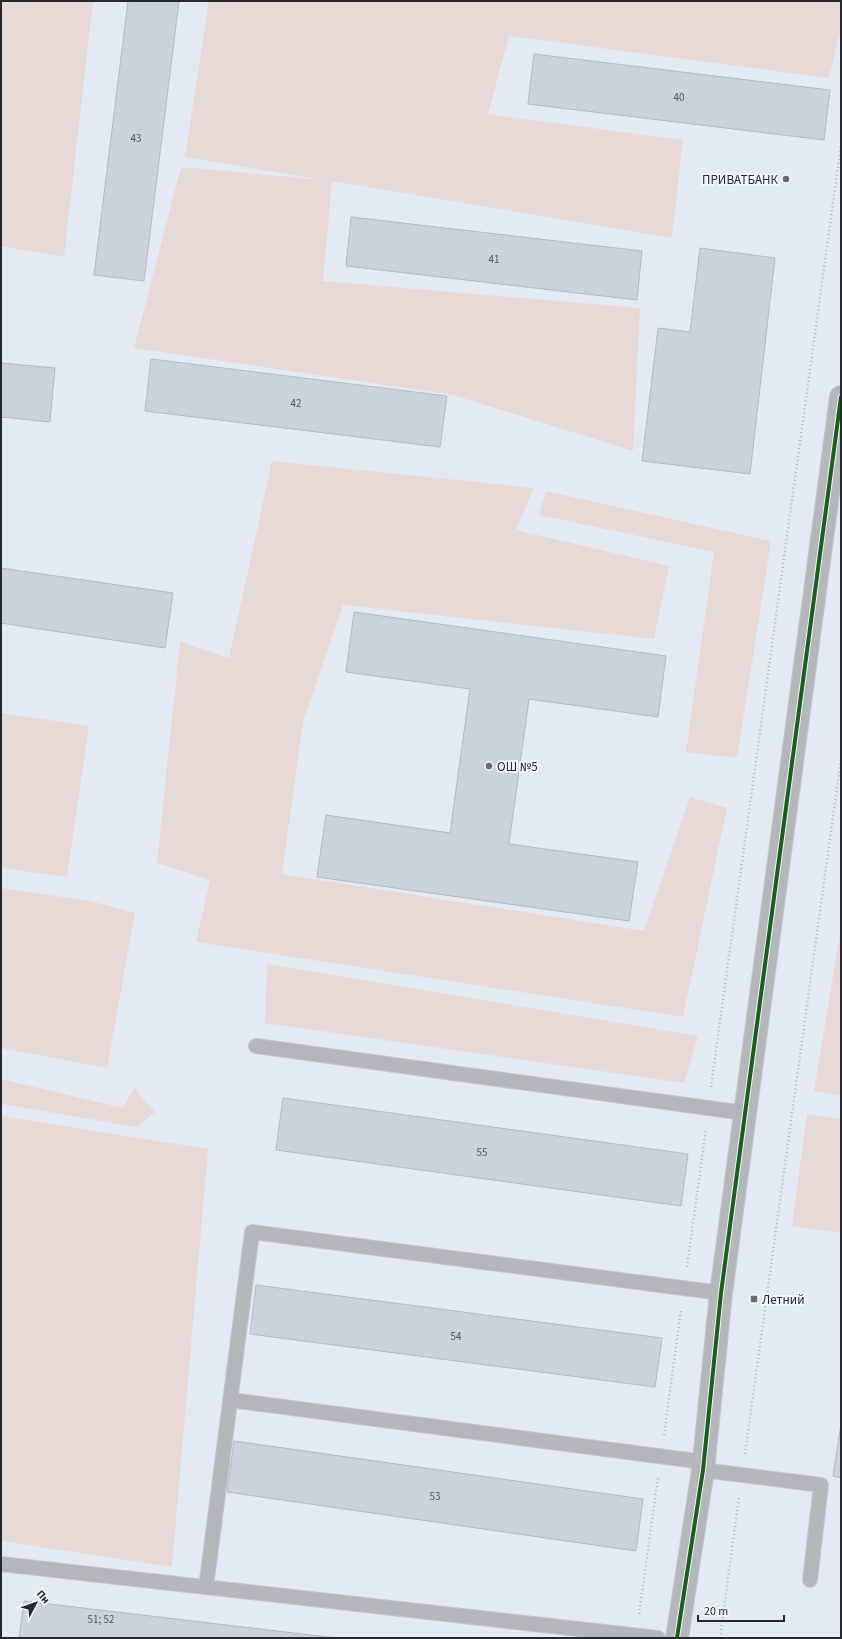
<svg xmlns="http://www.w3.org/2000/svg" width="842" height="1639" viewBox="0 0 842 1639" font-family="'Source Sans 3',sans-serif">
	<rect width="100%" height="100%" fill="#e4eaf4"/>
	<path fill="#e7d9d5" d="M1,1H93L64,257L1,246Z
		M209,1H841V29L829,78L509,36L488,114L683,140L672,238L332,181L323,281L640,308L633,451L453,395L134,348L181,167L324,180L185,157Z
		M272,461L534,488L516,530L669,566L654,639L343,605L303,722L282,874L644,931L690,797L727,808L683,1017L196,942L210,880L157,863L180,642L229,658Z
		M546,491L771,541L737,758L686,752L714,552L539,515Z
		M1,713L89,726L67,877L1,868Z
		M1,888L90,901L135,913L107,1068L1,1048Z
		M841,928V1096L814,1091Z
		M267,964L698,1036L684,1083L265,1023Z
		M1,1079L123,1108L134,1088L155,1112L137,1127L1,1104Z
		M807,1114L841,1119V1233L792,1226Z
		M1,1116L208,1149L172,1567L1,1541Z"/>
	<path fill="#cbd2dc" stroke="#b4b8c0" d="M128,1H179L144,281L94,275Z
		M534,54L830,90L824,140L528,104Z
		M351,217L642,251L637,300L346,266Z
		M700,248L775,258L750,474L642,461L658,328L690,332Z
		M151,359L447,396L440,447L145,411Z
		M1,363L55,368L50,422L1,417Z
		M1,568L173,593L165,648L1,623Z
		M354,612L666,656L658,717L529,699L509,844L638,862L629,921L317,877L326,815L450,833L470,689L346,672Z
		M283,1098L688,1154L681,1206L276,1150Z
		M256,1285L662,1338L655,1387L250,1334Z
		M841,1424V1478L833,1476Z
		M234,1441L643,1499L636,1551L227,1492Z
		M24,1601L336,1638H19Z"/>
	<g fill="none" stroke-linecap="round" stroke-linejoin="round">
		<defs>
			<path id="service" d="M256,1046L745,1113
				M230,1400L704,1462
				M703,1470L821,1485L810,1580
				M1,1564L658,1638
				M206,1587L252,1232L721,1293"/>
			<path id="minor" d="M677,1638L703,1470L721,1293L841,397"/>
		</defs>
		<use href="#service" stroke="#c3c8cf" stroke-width="16"/>
		<use href="#minor" stroke="#c3c8cf" stroke-width="24"/>
		<path stroke="#b2b4b8" stroke-width="2.5" stroke-dasharray="1 3" stroke-linecap="butt" d="M711,1087L841,145
			M687,1267L706,1129
			M664,1435L681,1310
			M745,1454L841,759
			M639,1614L658,1478
			M720,1638L739,1497"/>
		<use href="#service" stroke="#b4b6ba" stroke-width="14"/>
		<use href="#minor" stroke="#b4b6ba" stroke-width="22"/>
		<defs>
			<path id="cycleway" d="M677,1638L703,1470L721,1293L841,397"/>
		</defs>
		<use href="#cycleway" stroke="#f1f6fd" stroke-width="6"/>
		<use href="#cycleway" stroke="#1b5e20" stroke-width="4"/>
	</g>
	<g fill="#676c74" stroke="#f1f6fd" stroke-width="1.5">
		<circle cx="786" cy="179" r="4"/>
		<circle cx="489" cy="766" r="4"/>
		<rect x="750" y="1295" width="8" height="8" rx="2"/>
	</g>
	<g text-anchor="middle" stroke-width="4" stroke-linejoin="round" paint-order="stroke">
		<g font-size="11" fill="#50545c">
			<text x="679" y="101">40</text>
			<text x="136" y="142">43</text>
			<text x="494" y="263">41</text>
			<text x="296" y="407">42</text>
			<text x="482" y="1156">55</text>
			<text x="456" y="1340">54</text>
			<text x="435" y="1500">53</text>
			<text x="101" y="1623">51; 52</text>
		</g>
		<g font-size="13" fill="#24282f" stroke="#f1f6fd" text-anchor="start">
			<text x="778" y="184" text-anchor="end">ПРИВАТБАНК</text>
			<text x="497" y="771">ОШ №5</text>
			<text x="762" y="1304">Летний</text>
		</g>
	</g>
	<rect width="842" height="1639" fill="none" stroke="#24282f" stroke-width="4"/>
	<g transform="translate(36 1603) rotate(49)" stroke="#f1f6fd" stroke-width="3" paint-order="stroke">
	<path d="M0-3L7 15L0 10L-7 15Z" fill="#24282f"/>
	<text y="-6" font-size="11" font-weight="bold" text-anchor="middle" fill="#24282f">Пн</text>
	</g>
	<path d="M698 1615v6h86v-6" fill="none" stroke="#24282f" stroke-width="2"/>
	<text x="704" y="1615" font-size="12" fill="#24282f" stroke="#f1f6fd" stroke-width="3" paint-order="stroke">20 m</text>
</svg>
